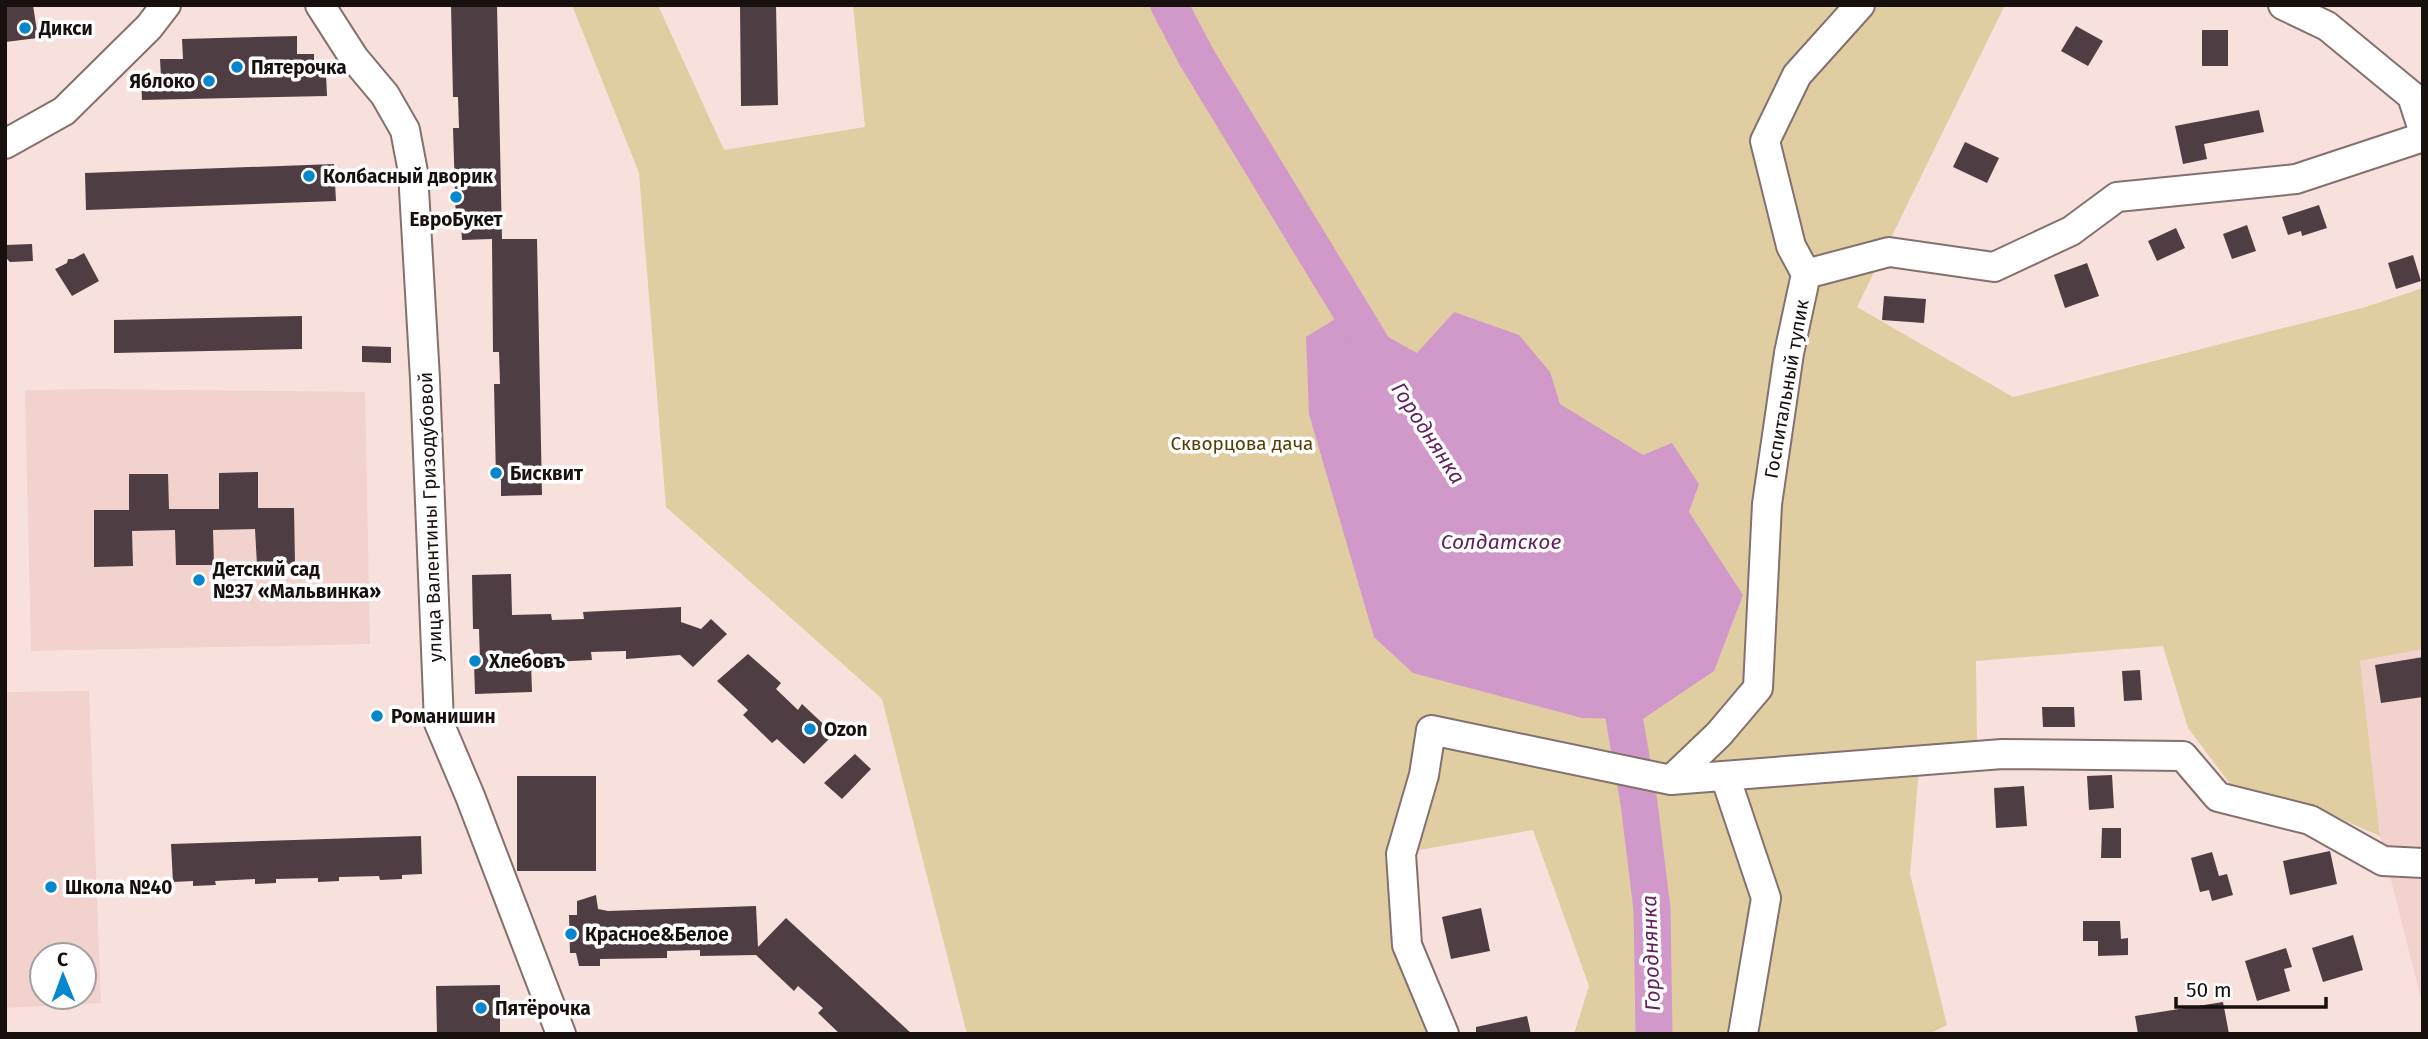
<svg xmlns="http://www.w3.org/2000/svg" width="2428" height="1039" viewBox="0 0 2428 1039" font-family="'Fira Sans',sans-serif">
	<rect width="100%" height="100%" fill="#f8e1dd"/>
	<path fill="#f1d2cd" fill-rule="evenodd" d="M99,389L365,392L370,644L31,651L25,390Z
		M2423,649V1007L2380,836L2360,661Z
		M89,691L101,1003L5,1008V692ZM42,955H84V997H42Z"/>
	<path fill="#e1cda2" d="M572,5H658L724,150L865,127L853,5H2005L1857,307L2013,397L2362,308L2423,288V649L2360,661L2380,836L2314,807L2230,784L2188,728L2163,646L1976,661L1977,741L1921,746L1910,874L1947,1025L1929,1034H1574L1589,986L1533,830L1385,856L1395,955L1429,1034H967L882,699L666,507L639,173Z"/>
	<path fill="#d198ca" d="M1454,312L1519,335L1550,372L1560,404L1643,455L1672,443L1699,484L1689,512L1743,595L1714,671L1643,719L1582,718L1413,673L1374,637L1309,414L1306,337L1345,313L1417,353Z"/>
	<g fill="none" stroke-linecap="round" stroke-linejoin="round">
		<path stroke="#d198ca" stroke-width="37" d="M1169,5L1197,58L1382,362
			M1612,670L1617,677L1639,803L1652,909L1654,1034"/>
	</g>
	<path fill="#4e3d42" d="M5,5H33L38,38L5,42Z
		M451,5H497L502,239H537L542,495L501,496V480H496L494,384H500L499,352H493L492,239L462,240L461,224H456L453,128H459L458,97H453Z
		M740,5H776L778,105L741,106Z
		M2076,26L2103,41L2088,66L2061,51Z
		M2202,30H2228V66H2202Z
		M297,36V54H314V74H326L327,96L142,100L141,77H161L160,59H183L182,39Z
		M2259,110L2264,132L2204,144L2207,159L2183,164L2175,126Z
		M1965,142L1999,158L1987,183L1953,167Z
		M334,164L336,201L86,210L85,173Z
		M2319,205L2327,228L2302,236L2301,231L2288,235L2282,217Z
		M2247,225L2256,251L2232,259L2223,234Z
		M2176,228L2185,248L2157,261L2148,241Z
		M32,244L33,261L10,262L5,257V245Z
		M84,253L99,281L72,296L55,269L67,263L68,259H73Z
		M2413,255L2421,281L2396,289L2388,263Z
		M2087,263L2099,296L2065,308L2054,275Z
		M1884,296L1926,299L1924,323L1882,320Z
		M302,316V349L114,353V320Z
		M362,346L391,347V363L362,362Z
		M258,472V508H294L295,564L257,565L255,529L213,530L214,565H176L175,530L132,531L133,566L94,567V510H129V474H168L169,509H219V473Z
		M511,574L512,615L551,614L552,620L584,619L583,612L681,607V622L701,629L711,619L727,634L693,667L680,655L626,659V651L591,652L592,660L531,663L532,692L475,694L474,661H480L479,629H473L472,575Z
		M748,654L781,683L776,689L798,710L802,704L834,734L804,764L777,739L772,743L743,715L748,710L717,681Z
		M2423,657V697L2381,703L2375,665Z
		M2140,670L2142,700L2124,701L2122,671Z
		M2042,707H2074L2075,727H2043Z
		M855,754L871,769L842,799L824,783Z
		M2112,775L2114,808L2089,810L2087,776Z
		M517,776H596V871H517Z
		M2024,786L2027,826L1996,828L1994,788Z
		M2102,828H2121V858H2101Z
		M421,836L422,874L402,875V879L380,880L379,876L339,877V881L318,882V878L276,879V883L255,884V879L215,881L216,885L193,886V881L173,882L171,844Z
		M2330,851L2337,884L2290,895L2283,861Z
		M2212,852L2219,876L2227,874L2233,895L2212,901L2209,890L2200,892L2191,858Z
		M596,895L598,909L608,911L756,906L758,947L786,918L912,1034H840L818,1013L823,1008L798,986L794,991L756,955L700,956V950L667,951V958L600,959V966H579L576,953H570L569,915H577V901Z
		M1481,908L1490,951L1451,959L1442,917Z
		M2083,921H2120L2121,939L2128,938V955L2098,956V941H2083Z
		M2353,935L2363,970L2323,982L2312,948Z
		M2286,948L2292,967L2284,969L2290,991L2257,1001L2245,961Z
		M500,985V1034H437L436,986Z
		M2223,1002L2229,1034H2138L2135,1016Z
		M1527,1016L1531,1034H1476V1027Z"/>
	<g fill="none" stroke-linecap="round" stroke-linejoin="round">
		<defs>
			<path id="minor" d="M320,5L354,58L385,95L405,130L413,172L425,379L439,723L470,796L561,1034
				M2283,5L2327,26L2412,96L2423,130
				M5,144L64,111L149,27L166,5
				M1806,274L1791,246L1765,141L1797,75L1860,5
				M1725,776L1766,898L1743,1034
				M1671,780L1719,734L1758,688L1767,504L1789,353L1806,274L1889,252L1994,267L2071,231L2117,197L2296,179L2423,137
				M1444,1034L1407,945L1401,854L1424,775L1431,730L1671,780L2002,754L2183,756L2218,797L2310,820L2383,861L2423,863"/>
		</defs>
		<use href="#minor" stroke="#84706d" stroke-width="32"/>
		<use href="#minor" stroke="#fff" stroke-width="28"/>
	</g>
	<g fill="#0686cd" stroke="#fff" stroke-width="2.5">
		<circle cx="25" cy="28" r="7"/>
		<circle cx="237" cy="67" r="7"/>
		<circle cx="209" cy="81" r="7"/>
		<circle cx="309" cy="176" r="7"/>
		<circle cx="456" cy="197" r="7"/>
		<circle cx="496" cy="473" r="7"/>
		<circle cx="199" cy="580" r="7"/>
		<circle cx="475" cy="661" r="7"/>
		<circle cx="377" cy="716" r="7"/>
		<circle cx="810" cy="729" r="7"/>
		<circle cx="51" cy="887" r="7"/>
		<circle cx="571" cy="934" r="7"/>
		<circle cx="481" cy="1008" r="7"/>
	</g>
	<g text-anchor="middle" stroke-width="7" stroke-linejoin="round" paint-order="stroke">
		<g font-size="19" font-weight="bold" fill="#18100f" stroke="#fff" text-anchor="start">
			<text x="39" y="35">Дикси</text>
			<text x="251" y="74">Пятерочка</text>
			<text x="195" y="88" text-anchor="end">Яблоко</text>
			<text x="323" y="183">Колбасный дворик</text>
			<text x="456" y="226" text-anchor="middle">ЕвроБукет</text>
			<text x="510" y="480">Бисквит</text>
			<text x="213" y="576">Детский сад<tspan x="213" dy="22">№37 «Мальвинка»</tspan></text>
			<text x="489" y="668">Хлебовъ</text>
			<text x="391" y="723">Романишин</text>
			<text x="824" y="736">Ozon</text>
			<text x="65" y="894">Школа №40</text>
			<text x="585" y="941">Красное&amp;Белое</text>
			<text x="495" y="1015">Пятёрочка</text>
		</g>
		<g font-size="19" fill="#18100f" stroke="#fff">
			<text transform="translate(1786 389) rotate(-80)" y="7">Госпитальный тупик</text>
			<text transform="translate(430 517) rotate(-92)" y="7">улица Валентины Гризодубовой</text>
		</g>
		<g font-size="19" fill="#533e03" stroke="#fff">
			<text x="1242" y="450">Скворцова дача</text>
		</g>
		<g font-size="21" font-style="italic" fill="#63205e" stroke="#fff">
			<text transform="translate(1428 433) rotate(57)" y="7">Городнянка</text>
			<text x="1501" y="549">Солдатское</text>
			<text transform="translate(1651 953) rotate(-92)" y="7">Городнянка</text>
		</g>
	</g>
	<rect width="2428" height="1039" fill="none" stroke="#18100f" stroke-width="14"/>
	<g transform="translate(63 976) rotate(359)"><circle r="33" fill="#ffffff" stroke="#a39f9f" stroke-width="2"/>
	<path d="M0-5L12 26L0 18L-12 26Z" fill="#0686cd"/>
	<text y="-10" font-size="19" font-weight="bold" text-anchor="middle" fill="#18100f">С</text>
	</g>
	<path d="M2176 997v10h150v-10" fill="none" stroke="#18100f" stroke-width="3.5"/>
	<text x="2186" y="997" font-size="21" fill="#18100f" stroke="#ffffff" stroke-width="5" paint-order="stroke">50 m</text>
</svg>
